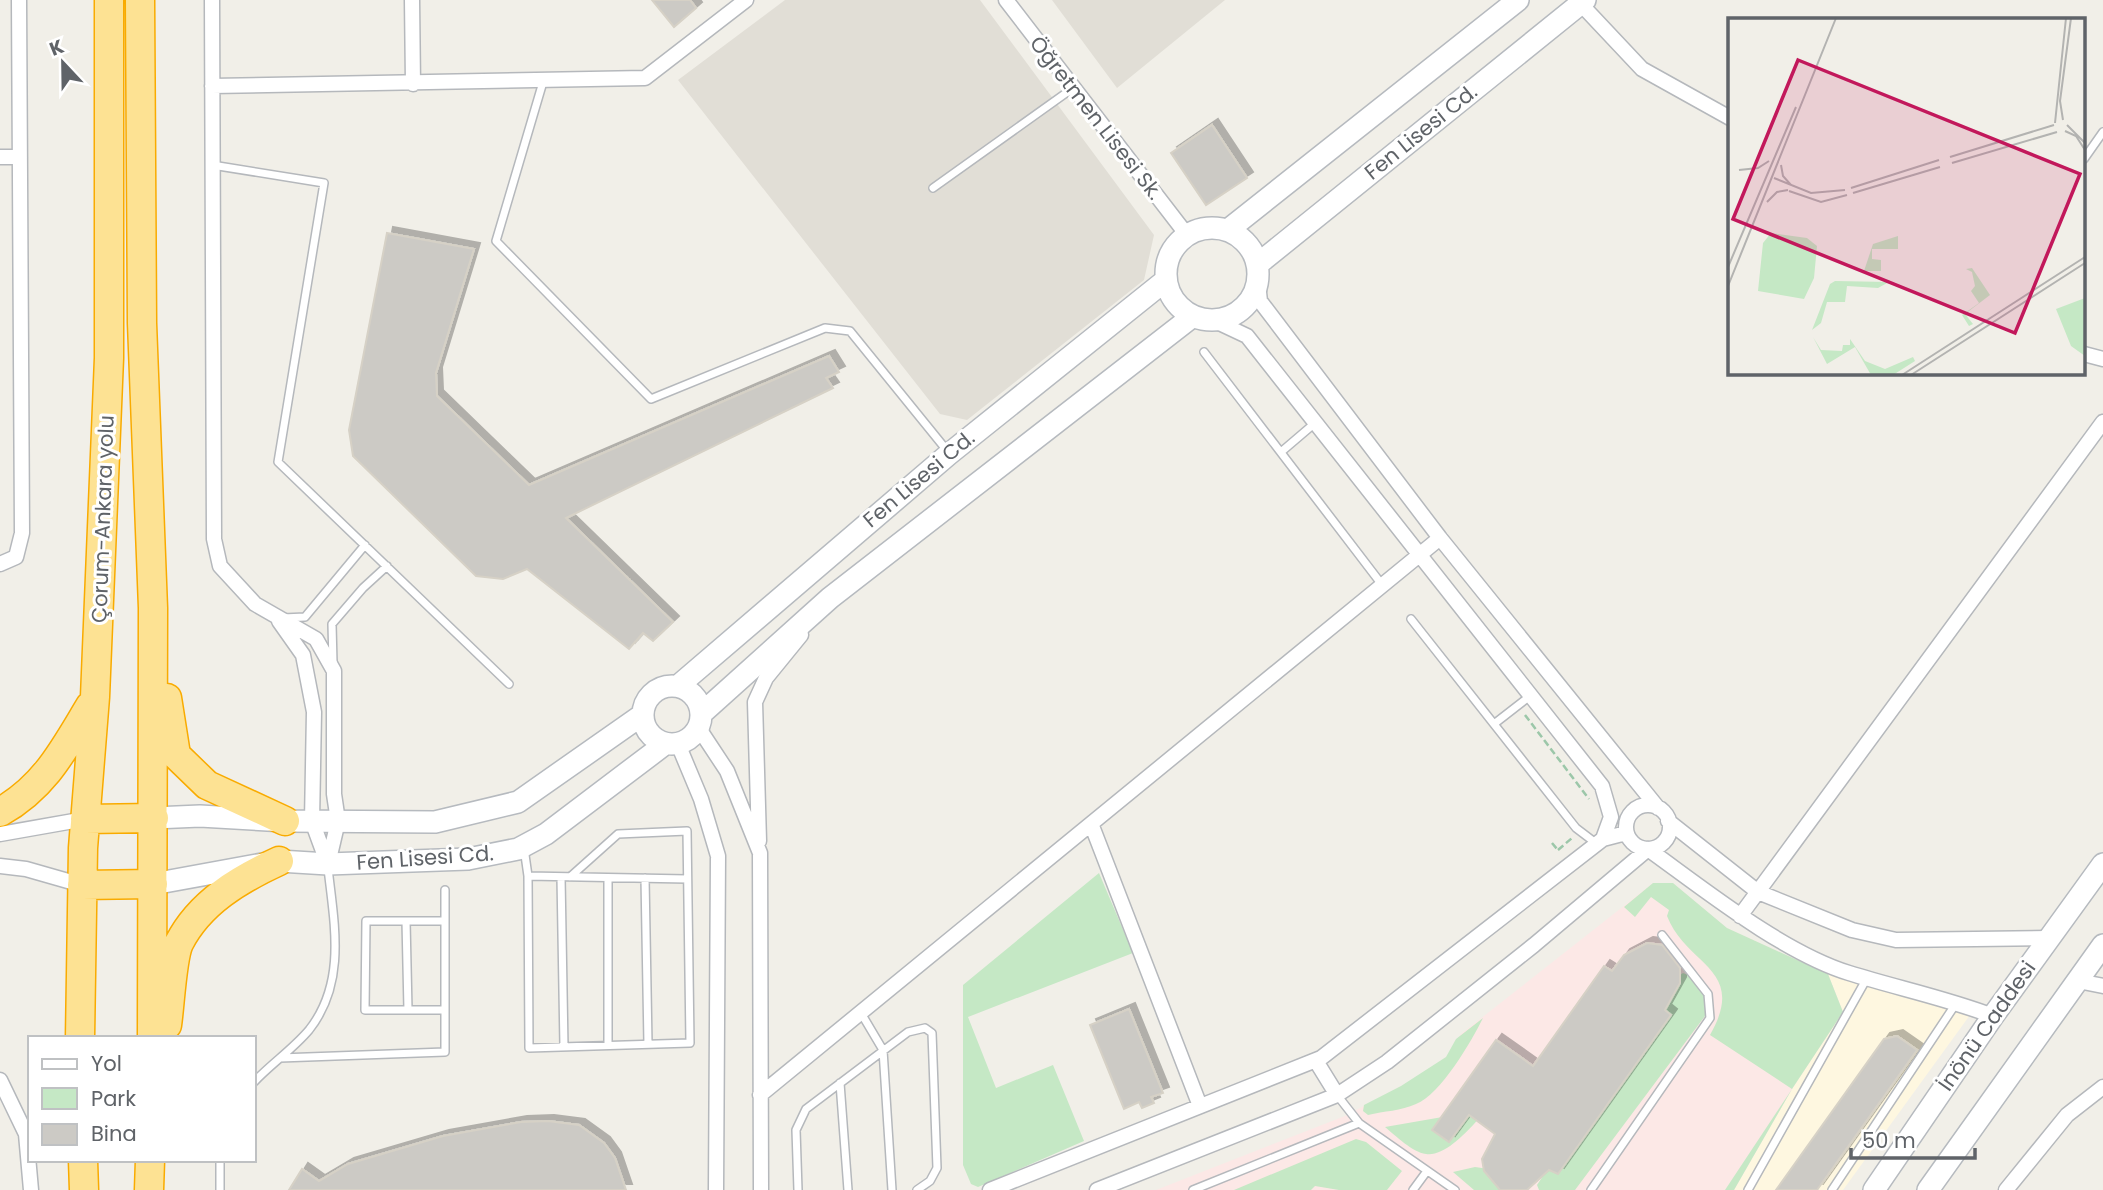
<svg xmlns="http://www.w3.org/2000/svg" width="2103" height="1190" viewBox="0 0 2103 1190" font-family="Poppins,sans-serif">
	<defs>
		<filter id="shadow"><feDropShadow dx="6" dy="-6" stdDeviation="0" flood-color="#0004"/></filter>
	</defs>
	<rect width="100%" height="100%" fill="#f1efe8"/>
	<path fill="#fef7e0" d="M1828,974L1970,1015L1843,1190H1734L1792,1089L1843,1012Z"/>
	<path fill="#e1ded6" d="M785,0H980L1154,235L1144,280L967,420L940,414L678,80Z
		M1052,0H1225L1117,88Z"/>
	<path fill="#fce8e6" d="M1653,883H1673L1727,928L1828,974L1843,1012L1792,1089L1734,1190H1156L1345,1116L1418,1077L1446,1057L1461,1034Z"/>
	<path fill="#c5e8c5" d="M1099,873L1133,953L968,1017L996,1088L1053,1065L1084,1141L978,1187L971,1184L963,1165V985Z
		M1653,883H1673L1727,928L1828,974L1843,1012L1792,1089L1734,1190H1725L1792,1089L1710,1035C1748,968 1687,967 1667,916L1669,910L1651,897L1635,917L1624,907Z
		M1683,973L1701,980L1709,1002L1705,1016L1575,1190H1539L1537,1185L1673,980Z
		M1483,1018C1471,1042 1441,1094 1416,1104C1401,1111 1384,1111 1368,1115L1363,1111L1364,1105L1401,1086L1446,1057L1456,1039Z
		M1519,1067C1501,1089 1456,1159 1426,1154C1412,1152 1396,1136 1385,1127L1454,1115Z
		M1356,1139L1366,1142L1402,1171L1387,1190H1339L1315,1186L1311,1190H1234Z
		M1475,1167L1489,1169L1511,1190H1474L1453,1172Z"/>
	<path fill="#cccac5" stroke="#d6d1c6" stroke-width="2" filter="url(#shadow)" d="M652,0H690L696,8L674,27Z
		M1212,125L1247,178L1206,205L1171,153Z
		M387,233L474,249L436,373L437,396L529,485L829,356L839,372L826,378L833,388L566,518L673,622L653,641L643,633L629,649L527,569L503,579L476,576L353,456L349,430Z
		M1647,943L1662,945L1680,968V983L1665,1010L1671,1015L1558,1174L1549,1170L1527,1190H1500L1484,1171L1482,1159L1495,1134L1469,1115L1449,1142L1432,1130L1496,1040L1533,1066L1604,966L1612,971L1624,955Z
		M1129,1009L1163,1093L1151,1097L1154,1103L1142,1108L1139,1102L1124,1109L1090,1025Z
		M1897,1036L1917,1050L1817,1190H1776L1884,1039Z
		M548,1121L579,1125L604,1143L615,1158L626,1190H289L302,1169L319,1181L348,1164L443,1136L521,1122Z"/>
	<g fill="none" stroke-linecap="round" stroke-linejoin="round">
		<defs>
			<path id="lane" d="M543,82L496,241L651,399L825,328L850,331L949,453
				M2084,159L2103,132
				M212,165L324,183L278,462L509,684
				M933,188L1073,88
				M1204,352L1383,586
				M1281,452L1315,423
				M283,618L305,617L365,545
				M1411,619L1576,828L1597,844
				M333,663L332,624L363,588L387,566
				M1494,724L1530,696
				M524,848L528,876L687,879
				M528,876L529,1048L690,1043L687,831L618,834L570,877
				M561,877L564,1047
				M645,878L648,1044
				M406,921L408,1010
				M445,1010H365L366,921H445
				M861,1013L883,1050L892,1190
				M608,1045V878
				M280,1058L445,1052V890
				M254,1082C271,1064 293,1049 309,1030C347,982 334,923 328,868
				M840,1083L848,1190
				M1337,1095L1359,1123
				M220,1190V1160
				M798,1190L796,1130L806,1109L908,1032L925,1028L932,1033L937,1168L930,1181L917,1190
				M1193,1190L1359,1123L1455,1190
				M1413,1190L1427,1171
				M1591,1190L1710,1018L1708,994L1662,935
				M1748,1190L1867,978
				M1832,1190L1957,1002"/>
			<path id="street" d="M212,0L214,539L220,566L255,604L316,639L334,671V794L338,821L328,864
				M412,0L413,84
				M1006,0L1187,235
				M1577,0L1642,69L1730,118
				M212,86L645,78L746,0
				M0,157H20
				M1258,284L1260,301L1440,538L1658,808
				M1213,320L1247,336L1602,786L1611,817L1603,839
				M2084,354L2103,359
				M0,564L16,557L22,533L19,0
				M279,621L303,655L314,712L312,821L327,862
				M698,727L727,771L760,853L761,1190
				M678,744L701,799L718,856L716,1190
				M1626 827a22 22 0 1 1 44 0a22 22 0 1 1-44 0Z
				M1668,821L1758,892L1852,930L1896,940L2049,938
				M1092,826L1200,1106
				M0,834L85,819
				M759,841L755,702L766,678L801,635
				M0,866L26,869L82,885
				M1740,916L2103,422
				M2078,981L2103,986
				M1316,1061L1337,1095
				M0,1080L26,1134L31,1190
				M760,1095L1440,538
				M990,1190L1321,1058L1603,839L1626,833
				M1097,1190L1337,1095L1387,1062L1534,945L1648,849C1705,890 1782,952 1849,973C1897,988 1946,998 1993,1016
				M2006,1190L2067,1115L2103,1087"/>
			<path id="secondary" d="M1166 274a46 46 0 1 1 92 0a46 46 0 1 1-92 0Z
				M1228,230L1518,0
				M1258,264L1585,0
				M643 715a29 29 0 1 1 58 0a29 29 0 1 1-58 0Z
				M678,686L949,454L1166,280
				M701,714L830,598L1193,316
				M154,818L200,816L285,821L435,822L518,802L642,715
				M153,884L279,861L328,864L468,859L518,849L546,834L665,744
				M1874,1190L1993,1016L2103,864
				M1928,1190L2103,945"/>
			<path id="highway" d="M140,0L142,323L153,608L152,1038
				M167,698L176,755L207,785L285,821
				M0,812C45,787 64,749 90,706
				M85,819L154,818
				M82,885L153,884
				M167,1025C170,1005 172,958 179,943C200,902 240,879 279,861
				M80,1038L83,848L95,697L109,358V0
				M83,1160L84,1190
				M149,1190L150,1160"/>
		</defs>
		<use href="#lane" stroke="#b5b8bc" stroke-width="10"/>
		<use href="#street" stroke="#b5b8bc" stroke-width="17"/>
		<use href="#secondary" stroke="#b6babf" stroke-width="24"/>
		<use href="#highway" stroke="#f9ab00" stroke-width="31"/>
		<path stroke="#9cc7a9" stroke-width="2.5" stroke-dasharray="7 3.5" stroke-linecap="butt" d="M1525,715L1589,799
			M1552,843L1557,849
			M1558,850L1572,838"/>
		<use href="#lane" stroke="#fff" stroke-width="7"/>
		<use href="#street" stroke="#fff" stroke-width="14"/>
		<use href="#secondary" stroke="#fff" stroke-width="21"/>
		<use href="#highway" stroke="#fde293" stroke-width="28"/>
	</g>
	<g text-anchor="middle" stroke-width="6" stroke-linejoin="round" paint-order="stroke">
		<g font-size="21" fill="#5f6368" stroke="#fff">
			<text transform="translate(1096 118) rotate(52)" y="7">Öğretmen Lisesi Sk.</text>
			<text transform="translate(1421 132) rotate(-39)" y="7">Fen Lisesi Cd.</text>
			<text transform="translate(919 479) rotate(-40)" y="7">Fen Lisesi Cd.</text>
			<text transform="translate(103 519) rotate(-88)" y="7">Çorum-Ankara yolu</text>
			<text transform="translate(425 858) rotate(-4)" y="7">Fen Lisesi Cd.</text>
			<text transform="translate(1987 1026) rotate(-55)" y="7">İnönü Caddesi</text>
		</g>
	</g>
	<g transform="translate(1728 18)">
		<rect width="357" height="357" fill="#f1efe8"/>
		<path d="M43,215L79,220L89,228L86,260L76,281L30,273L35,225ZM170,218V231H144V241L153,242V253H136L145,226ZM244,250L262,277L237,296L245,306L241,308L234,297L251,285L243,273L247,268L244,254L238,251ZM107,263L161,264L150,270L119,268L117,284H99L93,305L84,312L102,266ZM357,280V338L343,328L328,291ZM85,319L93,332L114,333L115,327H122V321L137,343L157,351L185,339L187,343L165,357H143L127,329L99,346Z" fill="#c5e8c5"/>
		<path fill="none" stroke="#b3b3b1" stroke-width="2" d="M335,102L332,83L343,0M327,105L338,0M339,107L357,125M337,113L348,118L357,132M222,139L326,107M224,145L329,114M53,147L55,158L63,167M11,152L30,150L41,143M46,160L83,175L117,172M123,170L211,142M61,173L93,184L119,177M125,175L212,149M39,184L49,174L60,172M0,249L68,89M0,268L108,0M174,357L357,239M183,357L357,245"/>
		<path fill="#c2185b" fill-opacity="0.15" stroke="#c2185b" stroke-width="3.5" d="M70,42L352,156L287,315L5,201Z"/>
		<rect width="357" height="357" fill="none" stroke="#5f6368" stroke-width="3.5"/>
	</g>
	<rect x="28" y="1036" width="228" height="126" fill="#ffffff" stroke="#bfc1c3" stroke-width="2"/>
	<rect x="42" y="1059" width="35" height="10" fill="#ffffff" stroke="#bfc1c3" stroke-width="2"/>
	<text x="91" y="1071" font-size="21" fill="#5f6368">Yol</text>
	<rect x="42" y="1088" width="35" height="21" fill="#c5e8c5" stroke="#bfc1c3" stroke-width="2"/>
	<text x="91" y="1106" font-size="21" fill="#5f6368">Park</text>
	<rect x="42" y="1124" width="35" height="21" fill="#cccac5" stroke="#bfc1c3" stroke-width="2"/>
	<text x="91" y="1141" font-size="21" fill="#5f6368">Bina</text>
	<g transform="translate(63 63) rotate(338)" stroke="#ffffff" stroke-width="5" paint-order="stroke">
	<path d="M0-5L12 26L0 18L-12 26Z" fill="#5f6368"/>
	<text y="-10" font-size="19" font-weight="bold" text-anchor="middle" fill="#5f6368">K</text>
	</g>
	<path d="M1851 1148v10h124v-10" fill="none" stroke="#5f6368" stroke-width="3.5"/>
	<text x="1862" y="1148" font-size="21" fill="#5f6368" stroke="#ffffff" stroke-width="5" paint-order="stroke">50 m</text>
</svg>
